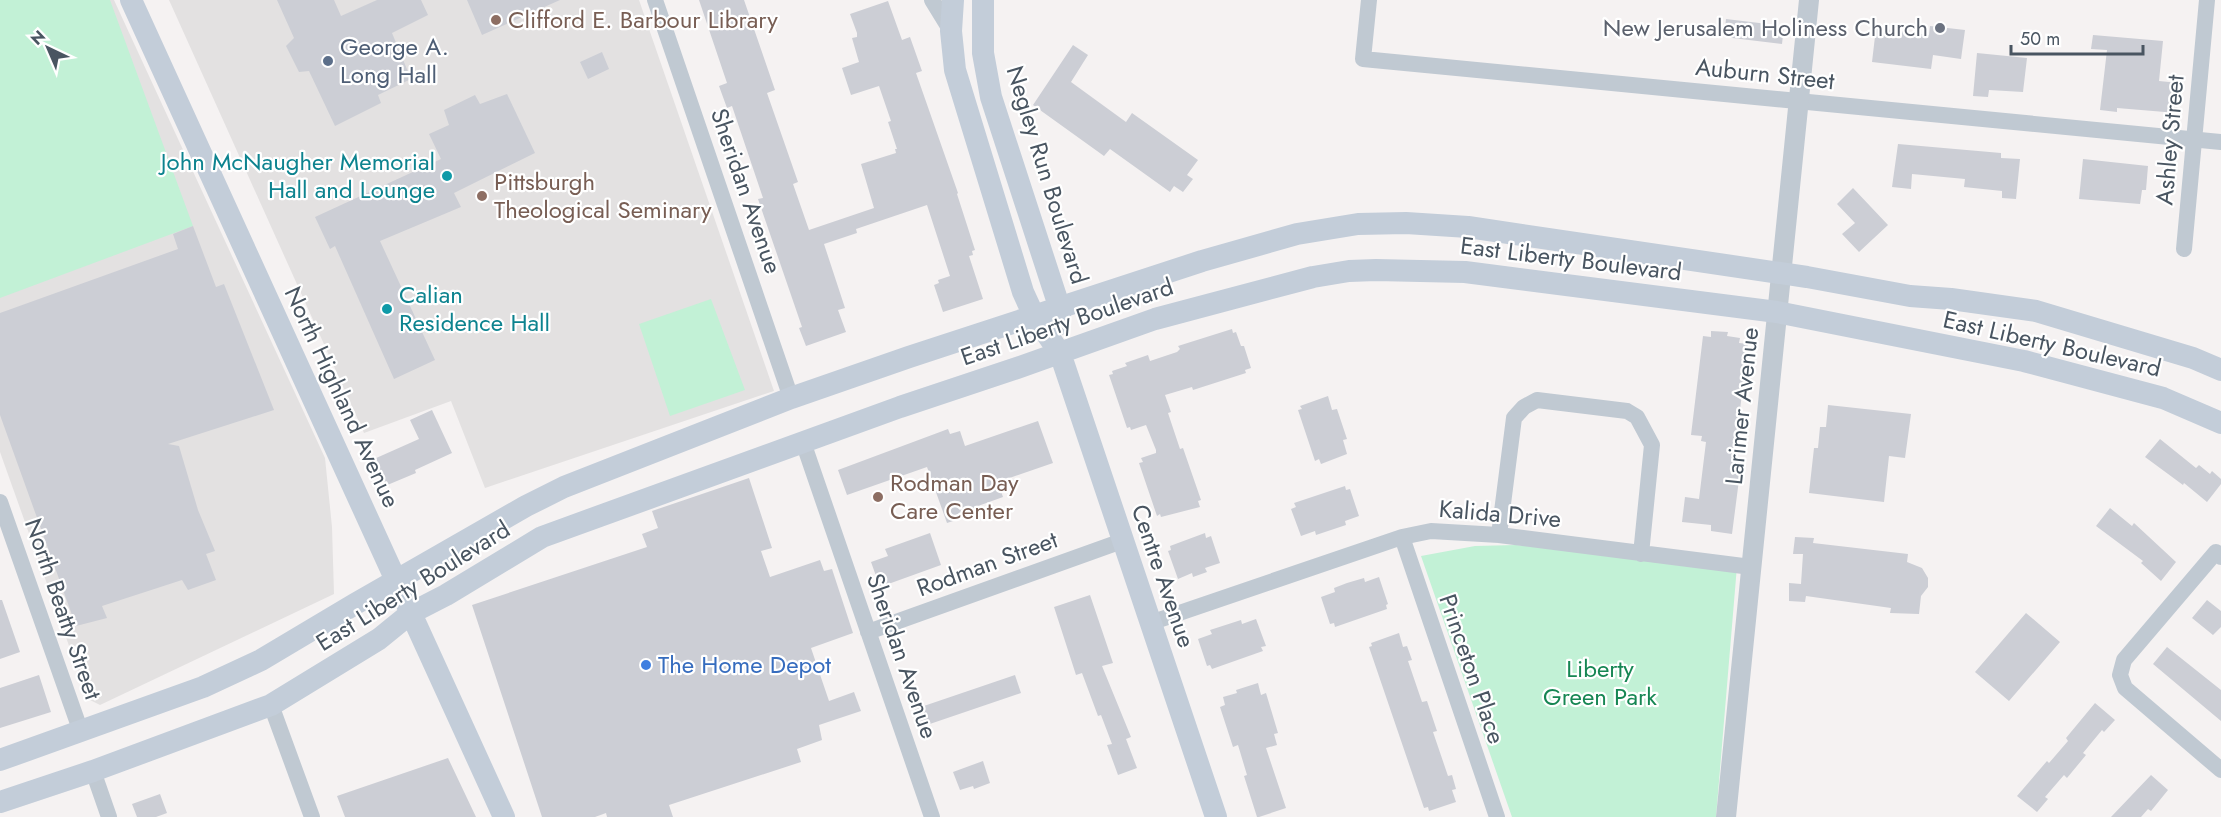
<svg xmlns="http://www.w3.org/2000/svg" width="2221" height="817" viewBox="0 0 2221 817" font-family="Jost,sans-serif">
	<rect width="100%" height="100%" fill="#f5f2f2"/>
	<path fill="#e3e1e1" d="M0,0H114L325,458L332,527L334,594L100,705L88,699L0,452Z
		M169,0H639L774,391L485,488L451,401L364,433Z"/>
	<path fill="#c2f1d6" d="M0,0H110L193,226L0,298Z
		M711,299L745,390L670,416L639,324Z
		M1516,545L1737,566L1716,817H1512L1421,556L1475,546Z"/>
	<path fill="#ccced5" d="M277,0H334L341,16L377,0H421L428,15L392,33L411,79L378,95L381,103L335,126L309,71L299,72L286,46L294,38Z
		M467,0H560L482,35Z
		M699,0H744L775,90L767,93L798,182L793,184L809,230L874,208L861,164L896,153L895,149H897L888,122L891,121L879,86L851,95L842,68L859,62L852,38L857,37V33L850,14L888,1L902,40L910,37L922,71L916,73L958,193L957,194L975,250L972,251L973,255L969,256L983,299L943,312L934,285L939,283L938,280L950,276L927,205L856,229L857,233L824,244L845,308L838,310L846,332L806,346L799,328L802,327L758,199L763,198L732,106L727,108L719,86L727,83Z
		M1726,19L1784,26L1782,44L1724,37Z
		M1930,26L1965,30L1961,59L1933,55L1931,69L1872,62L1876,28L1929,35Z
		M2093,35L2163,41L2159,81L2179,83L2177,113L2117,108V112L2100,110L2107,50L2091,49Z
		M1073,45L1088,55L1071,82L1126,122L1132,113L1198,160L1187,175L1193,179L1183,192L1174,186L1170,192L1110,149L1104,156L1033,105Z
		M602,52L609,69L588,79L580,62Z
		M1977,53L2027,58L2023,92L1989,90L1988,97L1973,96Z
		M507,94L535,153L454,193L461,207L380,241L435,360L394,379L335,246L330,249L315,217L441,159L429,134L449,125L444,110L475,95L480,104Z
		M1898,144L2001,153V158L2020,159L2016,199L2002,198V191L1964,187L1965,179L1912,174L1911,189L1892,187Z
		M2083,159L2148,166L2146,190H2142L2140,204L2079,199Z
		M1853,188L1888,225L1859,252L1842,234L1855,223L1837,204Z
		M193,226L216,287L224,284L274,410L168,444L179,446L198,510L215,551L206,554L216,580L188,590L182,580L102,606L107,618L76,626L0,415V313L178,249L173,234Z
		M1232,329L1233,333L1236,332L1241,346H1244L1251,368L1245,370L1246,373L1193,390L1192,387L1165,395L1171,412L1168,413L1180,449L1183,448L1201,500L1198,501L1200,507L1161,517L1160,514L1157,516L1139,463L1143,462L1141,458L1156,453V450L1146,425L1131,430L1130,427L1127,428L1109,375L1113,374L1112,371L1127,366L1125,363L1148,355L1150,361L1177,352L1180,349L1178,346Z
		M1711,331L1728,332L1727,336L1740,338L1739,343L1748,344L1745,369L1750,370L1747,384L1743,383L1734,466V471L1740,472L1732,534L1711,531V525L1682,522L1685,497L1699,499L1706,442L1701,441L1702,436L1691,435L1703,336L1711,337Z
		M1328,396L1332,410L1337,409L1347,439L1343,440L1347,454L1321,464L1319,459L1315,461L1298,410L1302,409L1300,406Z
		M1828,405L1911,414L1905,458L1889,456L1884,502L1809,493L1814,448H1818L1820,427H1826Z
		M432,410L452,453L415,470L416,473L385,486L374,459L419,439L410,420Z
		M1038,421L1053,463L998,482L1003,497L978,506L980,512L947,523L927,467L847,495L838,470L948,429L950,434L960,431L965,446Z
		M2160,439L2196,468L2199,465L2210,474L2212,471L2221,479V484L2207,502L2184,483L2183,485L2145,457Z
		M749,478L772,548L761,551L770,577L820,560L824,571L832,569L853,633L811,648L829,701L854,692L861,711L819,725L822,740L797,749L801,762L669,805L673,817H607L606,813L595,817H542L472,605L647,547L642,534L658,528L652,511Z
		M1345,486L1346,490L1350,489L1359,516L1345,521L1346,525L1316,535L1315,531L1301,536L1291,509L1296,507L1294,503Z
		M2110,508L2132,526L2134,523L2176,562L2161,581L2141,563L2143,561L2096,526Z
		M930,533L941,565L880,587L871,562L888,556L885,549Z
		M1205,533L1206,538L1211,536L1220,563L1205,568L1207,572L1193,577L1192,573L1178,579L1168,551L1171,550L1170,546Z
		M1795,537L1814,538L1813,543L1908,554L1907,562L1922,568L1928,578V587L1921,596L1919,614L1890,613L1891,608L1806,596L1805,602L1789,601V583L1801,584L1803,554H1793Z
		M1379,577L1388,604L1386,605L1387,609L1335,627L1334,623L1330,624L1321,597L1335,592L1334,588L1347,583L1364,578L1365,582Z
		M1090,595L1113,663L1102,666L1131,737L1126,739L1137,768L1118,775L1107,745L1112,744L1101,715L1098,716L1082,673L1076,675L1054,607Z
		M0,600H2L20,652L0,659Z
		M2207,600L2221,611V627L2213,635L2192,618Z
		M2026,613L2060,642L2009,701L1975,672Z
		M1256,619L1266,646L1261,647L1263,651L1212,669L1210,665L1207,666L1198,639L1212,634L1210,630L1241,620L1242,624Z
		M1399,633L1403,647L1407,646L1412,660L1408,661L1422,702L1427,701L1437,731L1433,732L1448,776L1452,775L1456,789L1452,790L1456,802L1429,811L1428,807L1424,808L1369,647L1372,646L1371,643Z
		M2167,647L2221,690V721L2153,664Z
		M39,675L51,712L0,728V688Z
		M1015,675L1021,693L921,727L915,709Z
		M1258,683L1261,695L1266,693L1278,733L1274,734L1277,745L1266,748L1286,808L1259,817H1257L1244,776L1247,775L1238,745L1233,747L1220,707L1225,705L1223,697L1237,693L1236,690Z
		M2095,703L2115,720L2104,732L2102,730L2083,753L2086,755L2067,778L2064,775L2045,797L2048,799L2037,812L2017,796L2047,761L2049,763L2068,741L2066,738Z
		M448,758L476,817H345L337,796Z
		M983,761L990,783L974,789L973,786L960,790L953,772Z
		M2151,775L2168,790L2151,811L2148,809L2141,817H2111Z
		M160,794L167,813L156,817H137L132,804Z"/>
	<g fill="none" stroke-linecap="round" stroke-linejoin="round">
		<path stroke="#c0c9d2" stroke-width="16" d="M655,0L791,398
			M932,0L951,31
			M1369,0L1363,59L2221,142
			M2184,249L2207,0
			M803,442L932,817
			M0,502L81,732
			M1499,535L1514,418L1524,407L1537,400L1627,411L1637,417L1652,445L1641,554
			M1402,537L1497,817
			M2221,557L2216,552L2124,660L2120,675L2125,688L2221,770
			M1150,623L1402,537L1431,531L1499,535L1751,567
			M868,632L1122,541
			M271,705L312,817
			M93,771L109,817"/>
		<path stroke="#c0c9d2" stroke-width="20" d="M1726,817L1809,0"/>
		<path stroke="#c3cdd9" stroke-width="22" d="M131,0L504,817
			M953,0L951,31L955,70L1023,292L1034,316L1060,353L1216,817
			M983,0V53L991,97L1060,309V324
			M0,760L203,687L261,660L355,604L526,506L564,487L791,398L909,357L1202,261L1297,234L1358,224L1406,223L1468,227L1807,277L1910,296L1951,299L2036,311L2193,358L2221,370
			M0,802L93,771L271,705L379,639L411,613L446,595L542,537L900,407L1017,368L1155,319L1313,277L1349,271L1376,270L1465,272L1777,312L2024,361L2163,398L2221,423"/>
	</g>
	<g fill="#8d6e63" stroke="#fff" stroke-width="2">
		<circle cx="496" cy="20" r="6"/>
		<circle cx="482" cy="196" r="6"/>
		<circle cx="878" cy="497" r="6"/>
	</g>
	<circle fill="#6b7280" stroke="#fff" stroke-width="2" cx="1940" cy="28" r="6"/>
	<circle fill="#5c6f8a" stroke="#fff" stroke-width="2" cx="328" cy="61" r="6"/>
	<g fill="#0f9aa8" stroke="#fff" stroke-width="2">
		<circle cx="447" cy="176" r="6"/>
		<circle cx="387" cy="309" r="6"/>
	</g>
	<circle fill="#3f7fe0" stroke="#fff" stroke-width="2" cx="646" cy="665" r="6"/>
	<g text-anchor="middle" stroke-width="4.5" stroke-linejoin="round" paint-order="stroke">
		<g font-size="24" fill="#785e54" stroke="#fff" text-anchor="start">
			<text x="508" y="28">Clifford E. Barbour Library</text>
			<text x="494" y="190">Pittsburgh<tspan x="494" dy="28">Theological Seminary</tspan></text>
			<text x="890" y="491">Rodman Day<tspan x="890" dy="28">Care Center</tspan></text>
		</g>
		<g font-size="24" fill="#5b616d" stroke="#fff" text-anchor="end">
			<text x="1928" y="36">New Jerusalem Holiness Church</text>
		</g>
		<g font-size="24" fill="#4e5e75" stroke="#fff" text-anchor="start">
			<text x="340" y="55">George A.<tspan x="340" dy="28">Long Hall</tspan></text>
		</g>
		<g font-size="24" fill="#495561" stroke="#fff">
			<text transform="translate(1765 74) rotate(6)" y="8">Auburn Street</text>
			<text transform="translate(2170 140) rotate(-85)" y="8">Ashley Street</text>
			<text transform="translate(1047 175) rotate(73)" y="8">Negley Run Boulevard</text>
			<text transform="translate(746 191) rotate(71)" y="8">Sheridan Avenue</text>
			<text transform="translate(1571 259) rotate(7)" y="8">East Liberty Boulevard</text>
			<text transform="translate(1067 322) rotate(-19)" y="8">East Liberty Boulevard</text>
			<text transform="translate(2052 344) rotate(13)" y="8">East Liberty Boulevard</text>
			<text transform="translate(342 397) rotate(65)" y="8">North Highland Avenue</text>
			<text transform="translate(1742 406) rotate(-84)" y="8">Larimer Avenue</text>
			<text transform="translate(1500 514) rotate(5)" y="8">Kalida Drive</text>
			<text transform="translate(987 564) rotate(-20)" y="8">Rodman Street</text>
			<text transform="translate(1163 576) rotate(71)" y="8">Centre Avenue</text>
			<text transform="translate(413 586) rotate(-32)" y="8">East Liberty Boulevard</text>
			<text transform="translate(63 609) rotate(71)" y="8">North Beatty Street</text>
			<text transform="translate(902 656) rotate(71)" y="8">Sheridan Avenue</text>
			<text transform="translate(1472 669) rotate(71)" y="8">Princeton Place</text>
		</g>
		<g font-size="24" fill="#0d838f" stroke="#fff" text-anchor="end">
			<text x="435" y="170">John McNaugher Memorial<tspan x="435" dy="28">Hall and Lounge</tspan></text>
			<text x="399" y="303" text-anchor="start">Calian<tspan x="399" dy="28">Residence Hall</tspan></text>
		</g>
		<g font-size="24" fill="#366cbe" stroke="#fff" text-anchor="start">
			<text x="658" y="673">The Home Depot</text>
		</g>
		<g font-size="24" fill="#168653" stroke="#fff">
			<text x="1600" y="677">Liberty<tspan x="1600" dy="28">Green Park</tspan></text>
		</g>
	</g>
	<g transform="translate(48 48) rotate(316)" stroke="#ffffff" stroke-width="4.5" paint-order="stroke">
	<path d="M0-4.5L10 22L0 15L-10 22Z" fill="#495561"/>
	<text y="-9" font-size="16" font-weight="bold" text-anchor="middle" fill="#495561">N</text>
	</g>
	<path d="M2011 45v9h132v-9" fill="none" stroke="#495561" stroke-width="3"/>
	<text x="2020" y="45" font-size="18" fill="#495561" stroke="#ffffff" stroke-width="4.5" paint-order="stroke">50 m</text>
</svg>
